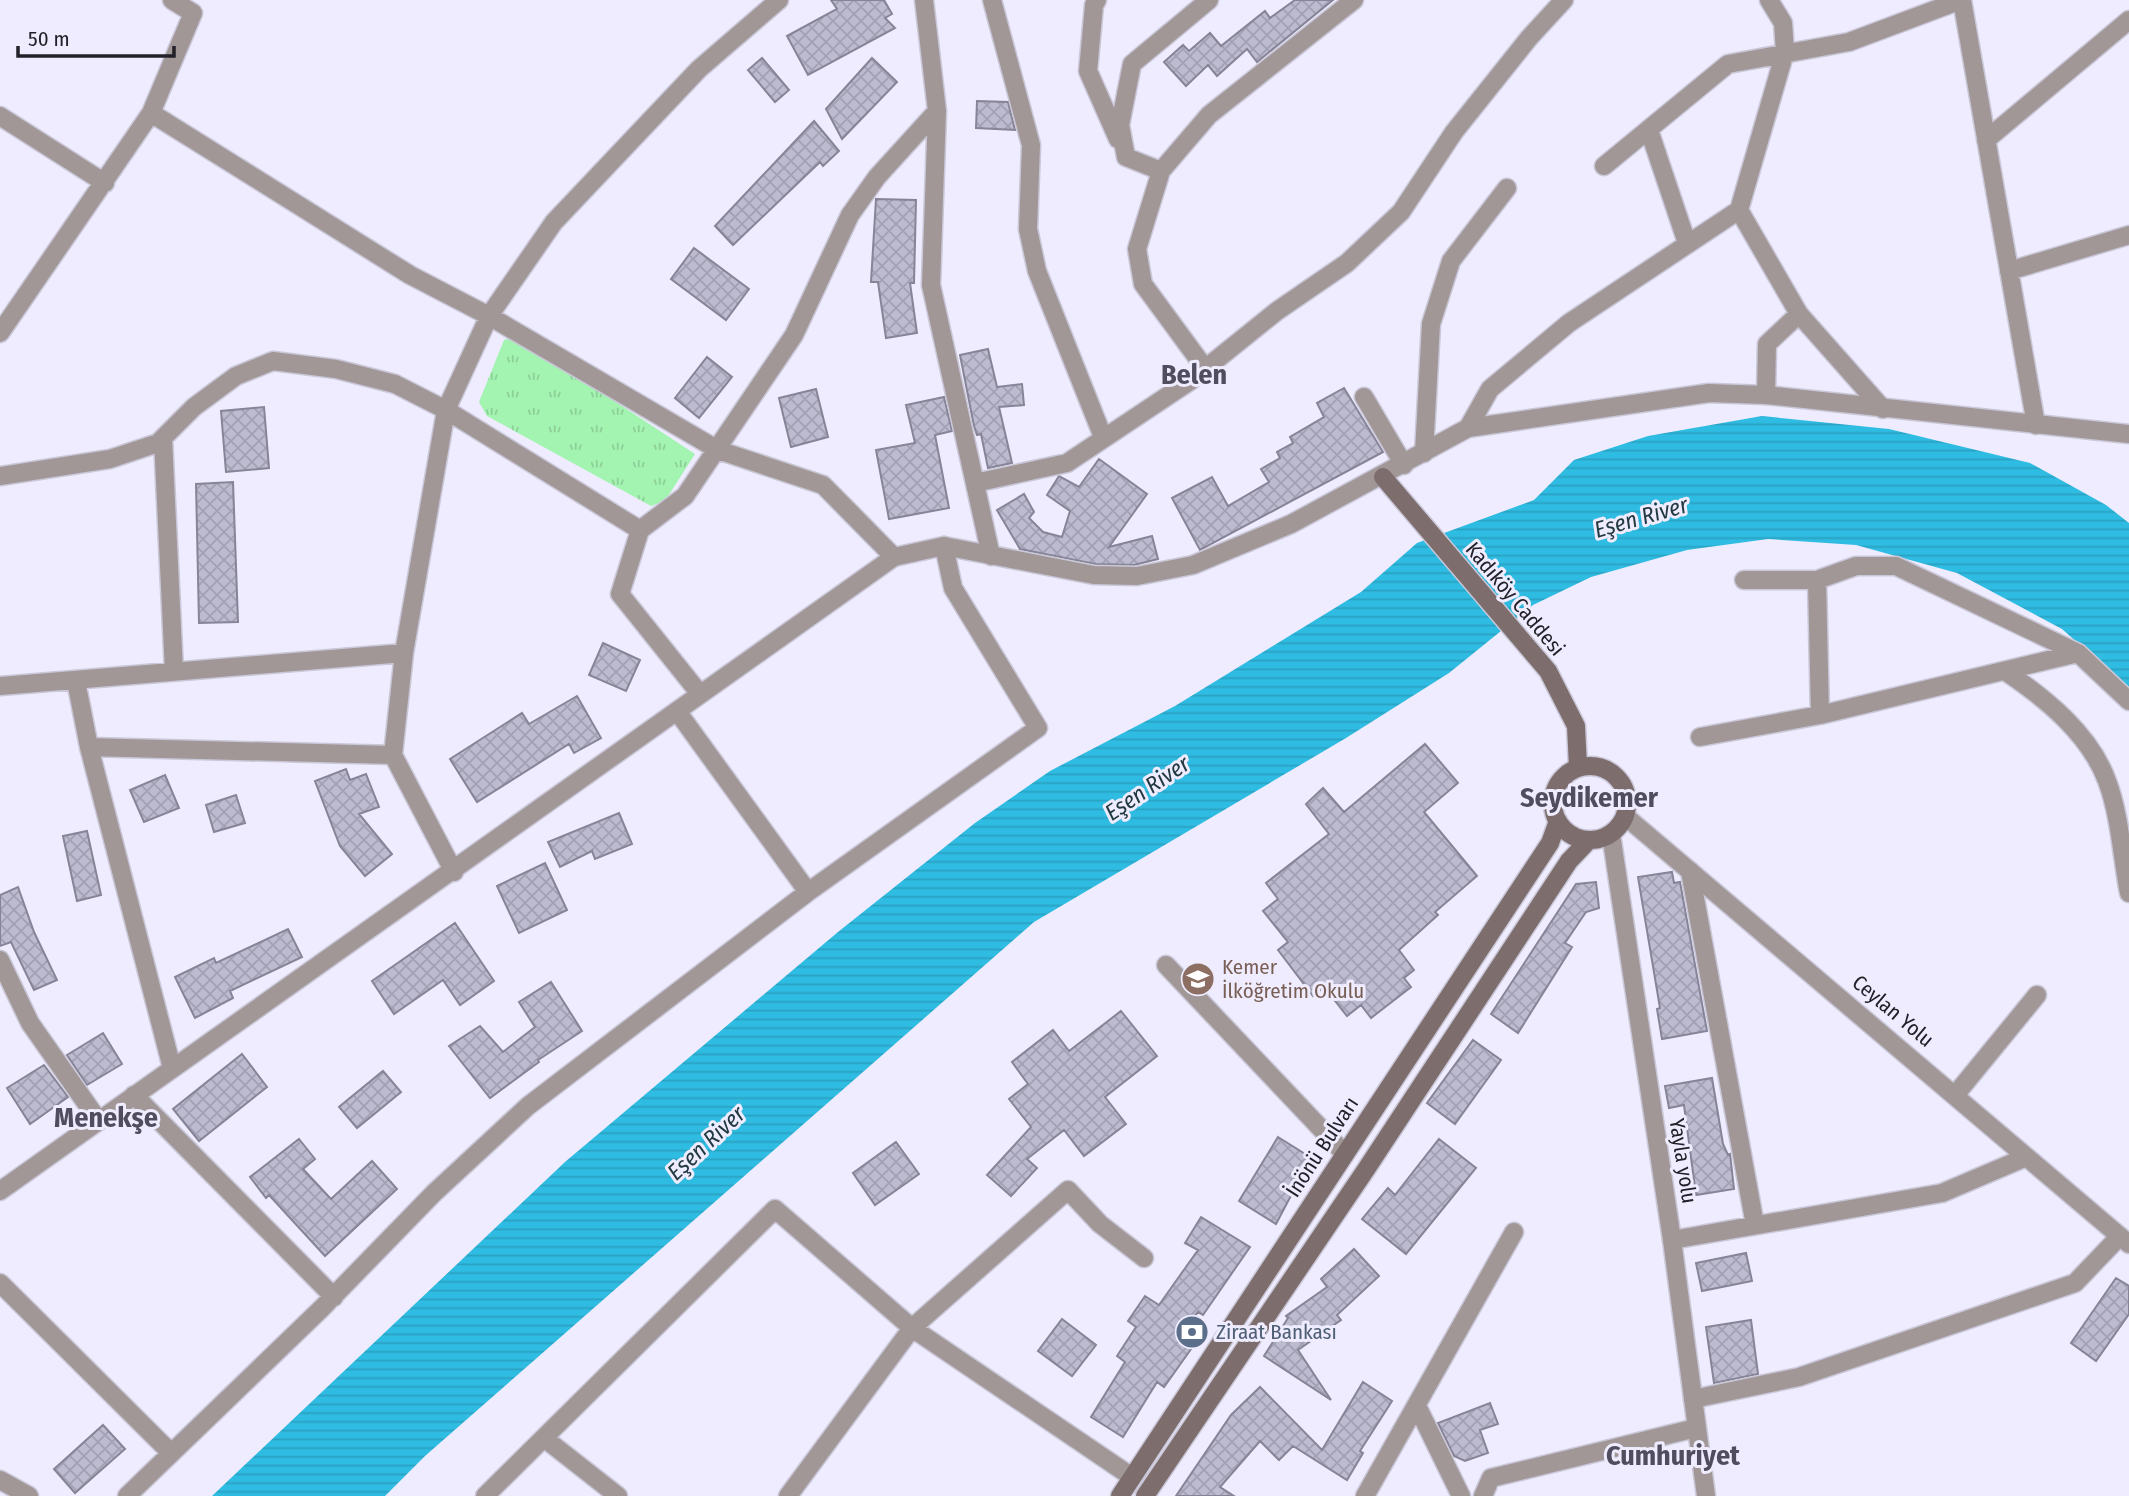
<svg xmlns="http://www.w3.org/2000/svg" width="2129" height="1496" viewBox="0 0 2129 1496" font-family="'Fira Sans Condensed',sans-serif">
	<defs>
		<pattern id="park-tufts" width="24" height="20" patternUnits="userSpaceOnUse" patternTransform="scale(1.75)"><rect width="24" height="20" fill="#a3f3b1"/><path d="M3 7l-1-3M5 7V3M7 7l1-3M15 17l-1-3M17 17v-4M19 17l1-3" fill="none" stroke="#8cd098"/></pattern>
		<pattern id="water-rules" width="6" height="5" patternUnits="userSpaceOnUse" patternTransform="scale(1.75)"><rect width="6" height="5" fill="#2fbce2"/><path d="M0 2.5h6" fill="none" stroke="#29a1c2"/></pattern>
		<pattern id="building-cross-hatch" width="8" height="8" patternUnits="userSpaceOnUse" patternTransform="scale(1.75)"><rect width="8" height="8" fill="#bdbbd0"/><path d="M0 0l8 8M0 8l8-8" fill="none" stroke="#a2a0b3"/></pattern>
	</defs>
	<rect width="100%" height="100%" fill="#eeecfe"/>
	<path fill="url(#park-tufts)" d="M517,337L695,454L665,501L651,506L487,416L479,402L504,340Z"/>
	<path fill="url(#water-rules)" d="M1762,416L1889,429L2030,463L2106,505L2129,523V688L2062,629L1957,573L1856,545L1768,539L1687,550L1591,577L1533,605L1449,673L1346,738L1034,922L425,1456L385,1496H212L565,1162L838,932L975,823L1050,771L1175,706L1361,592L1417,543L1534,500L1574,460L1648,436Z"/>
	<path fill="url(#building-cross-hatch)" stroke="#878498" stroke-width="2" d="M831,0H884L892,14L885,18L895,28L808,75L787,36L837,9Z
		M1295,0H1333L1257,62L1247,49L1217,76L1208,65L1186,86L1164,62L1183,45L1189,51L1210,33L1221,46L1265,11L1270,18Z
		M762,58L789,90L775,102L748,70Z
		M872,58L897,82L842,139L826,109Z
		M977,101L1008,102L1015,130L976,128Z
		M814,121L839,151L823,166L820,162L733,245L715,226Z
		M876,199L916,200L914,283H910L917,333L886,338L878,282H871Z
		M694,248L749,289L726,320L671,279Z
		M988,349L997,387L1022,384L1024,405L999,407L1012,463L988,468L981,434L977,435L974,426L960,355Z
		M707,357L732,377L699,418L675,398Z
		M1344,388L1383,452L1200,550L1172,498L1212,477L1228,506L1269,482L1261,469L1280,458L1277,452L1293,443L1290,437L1324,417L1317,403Z
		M816,389L828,437L791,447L779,398Z
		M944,397L952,431L935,435L949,508L889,519L876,450L915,443L906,405Z
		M264,407L269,468L226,472L221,411Z
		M1099,459L1147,494L1109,547L1152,536L1158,559L1134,565L1095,564L1020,549L997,510L1024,494L1034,512L1029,518L1043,532L1062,537L1070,511L1047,495L1059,476L1079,487Z
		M233,482L238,622L199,623L196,484Z
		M603,643L640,660L626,691L589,675Z
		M577,696L601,738L574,753L569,744L477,802L450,759L522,713L529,724Z
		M1425,744L1458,783L1424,812L1477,876L1435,912L1438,915L1399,950L1414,970L1404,978L1411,987L1371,1018L1361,1005L1347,1016L1324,987L1313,996L1278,950L1288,942L1263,911L1278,899L1266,883L1329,834L1306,804L1323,788L1344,812Z
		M346,769L350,780L366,774L379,807L359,814L392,854L365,876L340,846L315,781Z
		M165,775L179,808L144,822L130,790Z
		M236,795L245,823L214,832L206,805Z
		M619,813L632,844L595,859L592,851L560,867L548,842Z
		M87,831L101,895L77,901L63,836Z
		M545,863L567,910L519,933L497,886Z
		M1672,872L1674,883L1680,882L1707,1031L1662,1039L1657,1009L1660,1008L1638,877Z
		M1596,882L1599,908L1586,912L1565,943L1572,947L1518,1033L1491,1014L1576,884Z
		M18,887L34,932L57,980L34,990L11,942L0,946V895Z
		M455,923L494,981L460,1005L443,980L394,1014L372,981Z
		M288,929L302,957L230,991L233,998L195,1018L175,977L214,958L216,963Z
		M551,982L582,1031L538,1060L539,1062L490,1098L449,1046L480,1026L503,1052L535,1027L519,1002Z
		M1121,1011L1157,1056L1105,1097L1126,1124L1084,1156L1064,1130L1027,1159L1037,1168L1011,1196L987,1175L1031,1127L1009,1099L1028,1084L1012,1062L1053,1030L1069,1051Z
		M103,1033L122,1064L87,1085L67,1055Z
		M1473,1040L1501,1060L1455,1124L1427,1103Z
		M242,1054L267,1087L199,1141L173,1109Z
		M44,1065L68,1097L30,1124L7,1088Z
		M383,1071L401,1092L357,1128L339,1107Z
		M1712,1078L1723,1144L1728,1155L1730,1154L1734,1189L1696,1195L1684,1105L1669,1108L1665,1086Z
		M1278,1137L1313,1159L1292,1181L1296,1186L1276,1224L1239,1201Z
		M299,1139L315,1159L303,1169L331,1199L372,1161L397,1189L325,1256L269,1195L266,1198L250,1177Z
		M1439,1139L1476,1168L1406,1254L1362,1219L1388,1188L1395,1195Z
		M896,1142L919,1174L875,1205L853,1173Z
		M1201,1217L1250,1247L1203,1315L1198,1312L1192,1319L1197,1324L1193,1329L1201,1335L1164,1387L1157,1382L1123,1437L1091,1417L1125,1362L1117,1356L1136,1327L1128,1321L1145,1296L1159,1305L1198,1250L1185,1243Z
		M1354,1249L1379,1276L1337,1315L1341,1320L1298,1350L1331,1400L1264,1356L1288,1318L1286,1316L1327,1287L1321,1279Z
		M1746,1253L1752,1281L1702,1291L1696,1263Z
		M2116,1278L2129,1286V1314L2096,1361L2071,1343Z
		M1062,1319L1096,1345L1072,1376L1038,1351Z
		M1751,1320L1758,1374L1714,1383L1706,1327Z
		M1363,1382L1392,1401L1360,1451L1363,1453L1347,1480L1293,1446L1279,1460L1260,1441L1220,1487L1234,1496H1176L1231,1415L1260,1387L1322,1450Z
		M1490,1403L1498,1424L1480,1430L1488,1453L1465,1461L1454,1456L1438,1423Z
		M103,1425L125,1449L75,1493L54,1469Z"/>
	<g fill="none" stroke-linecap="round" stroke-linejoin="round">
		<defs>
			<path id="minor" d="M924,0L937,111L931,285L991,556
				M992,0L1031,145L1028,229L1037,271L1103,437
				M1097,0L1094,5L1088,71L1118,139
				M1769,0L1783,23L1785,52L1739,210L1799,314L1883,409
				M1962,0L2036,425
				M151,113L410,275L489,316L718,450L823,485L894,557
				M0,116L105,183
				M1649,130L1687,243
				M1986,140L2129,20
				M1604,166L1728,64L1849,42L1961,0
				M1161,171L1126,157L1120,125L1132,64L1209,0
				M2009,271L2129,235
				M0,333L151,113L193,13L172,0
				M1204,367L1143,284L1137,249L1161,171L1209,115L1354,0
				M1766,395L1767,344L1799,314
				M1364,397L1404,465
				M1468,428L1490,389L1569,323L1739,210
				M163,438L174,671
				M1424,453L1431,324L1451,261L1507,188
				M0,476L110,459L158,443L194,407L236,376L273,361L336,369L395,384L446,410L640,530
				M975,483L1067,463L1190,381L1277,311L1347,263L1401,212L1454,132L1529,38L1564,0
				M1744,580H1817L1856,566H1896L2078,653L2129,701
				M1817,580L1820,715
				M2005,671C2045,698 2090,734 2107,781C2120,815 2122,857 2129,893
				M76,681L89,747L172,1068
				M0,686L404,653
				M700,694L620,594L640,530L685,496L794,335L850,215L877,177L937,111
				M677,711L808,892
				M1700,737L1820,715L2078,653
				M89,747L393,755
				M1690,871L1755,1225
				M454,872L393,755L404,653L446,410L489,316L554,222L699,69L779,0
				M0,960L30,1023L98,1120
				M1166,965L1345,1154
				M1956,1094L2037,995
				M134,1095L334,1297
				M1672,1240L1942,1193L2024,1158
				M0,1283L171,1453
				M1693,1399L1799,1377L2075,1283L2119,1237
				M1417,1406L1461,1496
				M544,1438L618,1496
				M0,1480L29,1496
				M127,1496L322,1308L434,1193L528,1106L808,892L1038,728L953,588L944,546
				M485,1496L775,1209L912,1328L1132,1477
				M788,1496L912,1328L1068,1190L1100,1224L1144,1258
				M1365,1496L1514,1232
				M1483,1496L1491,1478L1696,1428"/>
			<path id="tertiary" d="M1625,816L2129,1244
				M1611,834L1672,1240L1706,1496
				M0,1191L894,557L944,546L1094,575L1137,576L1193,565L1291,524L1468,428L1709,393L1766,395L2129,434"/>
			<path id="secondary" d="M1383,477L1548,671L1576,726L1578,767
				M1553 803a37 37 0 1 1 74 0a37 37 0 1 1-74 0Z
				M1120,1496L1550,843L1558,821
				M1145,1496L1367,1168L1569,861L1589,840"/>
		</defs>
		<use href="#minor" stroke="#c9c7d8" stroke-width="21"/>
		<use href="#tertiary" stroke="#c9c7d8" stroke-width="21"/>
		<use href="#secondary" stroke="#c9c7d8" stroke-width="21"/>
		<use href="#minor" stroke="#a29797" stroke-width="18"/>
		<use href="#tertiary" stroke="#a29797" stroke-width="18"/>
		<use href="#secondary" stroke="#7d6d6d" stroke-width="18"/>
	</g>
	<defs>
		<symbol id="school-disc" viewBox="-11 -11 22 22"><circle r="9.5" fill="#8d6e63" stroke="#eeecfe"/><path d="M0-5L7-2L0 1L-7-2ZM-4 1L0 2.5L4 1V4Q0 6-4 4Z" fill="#fff"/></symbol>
		<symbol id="bank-disc" viewBox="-11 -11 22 22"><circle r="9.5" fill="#5c6f8a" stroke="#eeecfe"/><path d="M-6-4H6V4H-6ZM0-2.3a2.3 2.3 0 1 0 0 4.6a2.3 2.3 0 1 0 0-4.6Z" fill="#fff"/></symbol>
	</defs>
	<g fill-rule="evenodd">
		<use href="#school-disc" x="1179" y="960" width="38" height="38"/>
		<use href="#bank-disc" x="1173" y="1313" width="38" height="38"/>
	</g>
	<g text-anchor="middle" stroke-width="6" stroke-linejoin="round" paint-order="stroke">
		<g font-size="21" fill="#222129" stroke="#eeecfe">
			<text transform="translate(1515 599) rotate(50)" y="7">Kadıköy Caddesi</text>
			<text transform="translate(1893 1011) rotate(40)" y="7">Ceylan Yolu</text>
			<text transform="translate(1322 1147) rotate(-57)" y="7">İnönü Bulvarı</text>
			<text transform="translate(1683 1161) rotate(81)" y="7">Yayla yolu</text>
		</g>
		<g font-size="21" fill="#785e54" stroke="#eeecfe" text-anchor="start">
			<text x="1222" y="974">Kemer<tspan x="1222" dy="24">İlköğretim Okulu</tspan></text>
		</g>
		<g font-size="21" fill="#4e5e75" stroke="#eeecfe" text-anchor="start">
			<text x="1216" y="1339">Ziraat Bankası</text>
		</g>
		<g font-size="23" font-style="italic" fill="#223940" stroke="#eeecfe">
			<text transform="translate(1641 517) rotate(-16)" y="8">Eşen River</text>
			<text transform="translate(1147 788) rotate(-34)" y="8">Eşen River</text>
			<text transform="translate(706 1143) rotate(-43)" y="8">Eşen River</text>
		</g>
		<g font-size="28" font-weight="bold" fill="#504d5f" stroke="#eeecfe">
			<text x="1194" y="384">Belen</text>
			<text x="1589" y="807">Seydikemer</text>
			<text x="106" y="1127">Menekşe</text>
			<text x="1673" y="1465">Cumhuriyet</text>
		</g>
	</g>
	<path d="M18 46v10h156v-10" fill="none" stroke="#222129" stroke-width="3.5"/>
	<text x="28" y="46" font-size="21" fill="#222129" stroke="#eeecfe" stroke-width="5" paint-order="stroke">50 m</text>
</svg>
